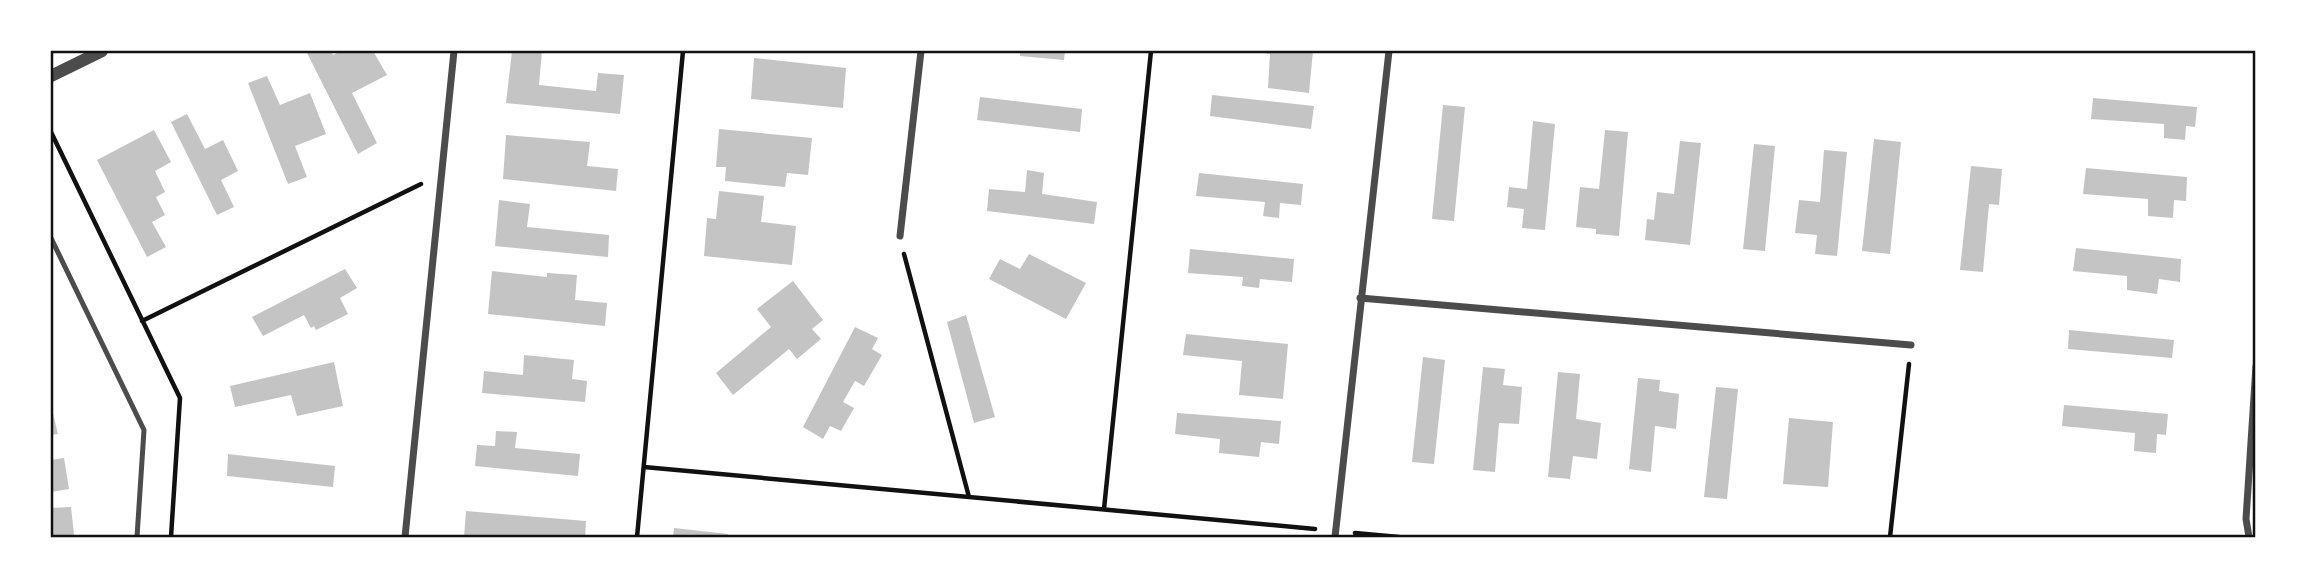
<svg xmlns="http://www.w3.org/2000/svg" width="2307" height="588" viewBox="0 0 2307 588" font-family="'Public Sans',sans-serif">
	<rect width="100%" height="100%" fill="#fff"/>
	<path fill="#c4c4c4" d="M312,51H331L333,55L341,51H373L387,75L352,93L377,143L358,154L307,53Z
		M512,51H542L539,85L596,91L598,73L624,75L620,114L506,103Z
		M1020,51H1065L1064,60L1020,56Z
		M1254,51H1313L1309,93L1268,88L1270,54Z
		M754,58L846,68L843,108L751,99Z
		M267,76L280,105L310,93L326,134L295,146L307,177L288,184L248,83Z
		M1212,95L1314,106L1311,129L1210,116Z
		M980,97L1082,109L1080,132L977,120Z
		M2093,98L2197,107L2195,127L2186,126L2185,140L2164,138V124L2091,119Z
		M1443,105L1465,107L1454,221L1432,219Z
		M187,114L205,149L223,140L238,171L221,180L234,207L217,215L171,122Z
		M1533,121L1555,124L1545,230L1522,228L1524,209L1507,207L1509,187L1527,189Z
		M719,129L812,138L808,175L787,173L785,187L725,181L726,167H716Z
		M154,130L171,162L155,171L165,192L156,197L165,215L152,222L166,247L147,257L97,160Z
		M1605,130L1628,132L1619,236L1596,234V229L1576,227L1580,187L1599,189Z
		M506,135L590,142L587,166L618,169L616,191L503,179Z
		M1874,139L1901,142L1890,254L1862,251Z
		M1680,141L1701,143L1690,245L1645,240L1647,219L1654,220L1657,192L1674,194Z
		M1754,144L1775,146L1765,251L1743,249Z
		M1824,150L1847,152L1837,256L1815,254L1817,235L1795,233L1799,200L1820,202Z
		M1971,166L2002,169L1999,205L1989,204L1983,272L1960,270Z
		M2086,168L2187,177L2186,201L2174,200L2173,218L2148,216V199L2083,194Z
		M1027,170L1044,173L1042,194L1097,202L1094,224L987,211L989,189L1025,192Z
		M1199,173L1303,184L1301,205L1280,203L1279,218L1263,216L1265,202L1196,196Z
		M719,191L764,196L761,222L796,226L792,265L704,256L707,218L716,219Z
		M499,200L530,204L527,227L609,235L608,257L495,246Z
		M2076,248L2181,259L2180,282L2159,279L2157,294L2127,290V276L2073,271Z
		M1190,249L1294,259L1292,282L1260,279L1259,288L1242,286L1243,277L1188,273Z
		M1029,254L1086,283L1066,319L989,279L1000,259L1020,269Z
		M345,269L357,288L340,298L348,314L316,330L314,326L311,328L304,315L263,336L252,317Z
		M492,271L547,277V273L577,275L575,300L607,303L605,326L488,314Z
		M793,281L823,320L812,329L821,339L797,359L789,349L733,395L716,373L771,327L757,309Z
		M966,315L995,417L974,423L947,322Z
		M855,327L878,338L872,349L882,355L864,386L855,381L843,402L854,408L841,431L830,426L823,439L803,427Z
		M2069,330L2174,340L2172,358L2068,349Z
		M1186,334L1288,344L1283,399L1239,395L1242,361L1183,355Z
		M524,355L574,360L572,379L587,381L585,402L482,393L484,371L523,375Z
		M1423,357L1445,360L1434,464L1412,462Z
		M334,362L343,406L297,416L291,395L235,407L230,386Z
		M1483,367L1505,369L1503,385L1522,387L1519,424L1499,423L1495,472L1473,470Z
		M1558,372L1580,374L1576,419L1601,423L1597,459L1573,456L1570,479L1548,477Z
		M1638,378L1660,380L1659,391L1679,394L1676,429L1655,426L1651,472L1629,469Z
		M1716,387L1738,389L1727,499L1704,497Z
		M51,405L58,434L51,435Z
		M2064,405L2168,414L2166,435L2157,434L2156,453L2134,451L2135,433L2062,426Z
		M1177,413L1281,421L1279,444L1261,442L1259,457L1219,453L1220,439L1175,434Z
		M1789,418L1833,422L1828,487L1783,484Z
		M496,431L517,432L515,448L580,454L578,476L475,466L477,445L495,446Z
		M228,454L335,466L333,487L227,476Z
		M64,458L69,489L51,492V460Z
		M71,507L74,535L51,537V508Z
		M466,511L586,521L585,537H464Z
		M674,528L728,534V537H673Z"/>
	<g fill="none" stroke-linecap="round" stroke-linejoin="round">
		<path stroke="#111" stroke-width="4.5" d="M51,132L180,398L171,537
			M904,254L969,497
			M142,321L421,184
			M644,467L1315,529
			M1104,509L1151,51
			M1355,533L1399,537
			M637,537L683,51
			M1890,537L1909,364"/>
		<path stroke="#4c4c4c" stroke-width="5" d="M51,238L144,430L137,537"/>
		<path stroke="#4c4c4c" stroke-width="7" d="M900,236L921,51
			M1360,298L1911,345
			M405,537L454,51
			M1335,537L1389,51
			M2249,537L2246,519L2256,366"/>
		<path stroke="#4c4c4c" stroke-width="12" d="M51,76L102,51"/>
	</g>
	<rect width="2307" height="588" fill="none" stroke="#ffffff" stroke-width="105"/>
	<rect x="52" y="52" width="2202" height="484" fill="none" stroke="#111" stroke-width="2.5"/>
</svg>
